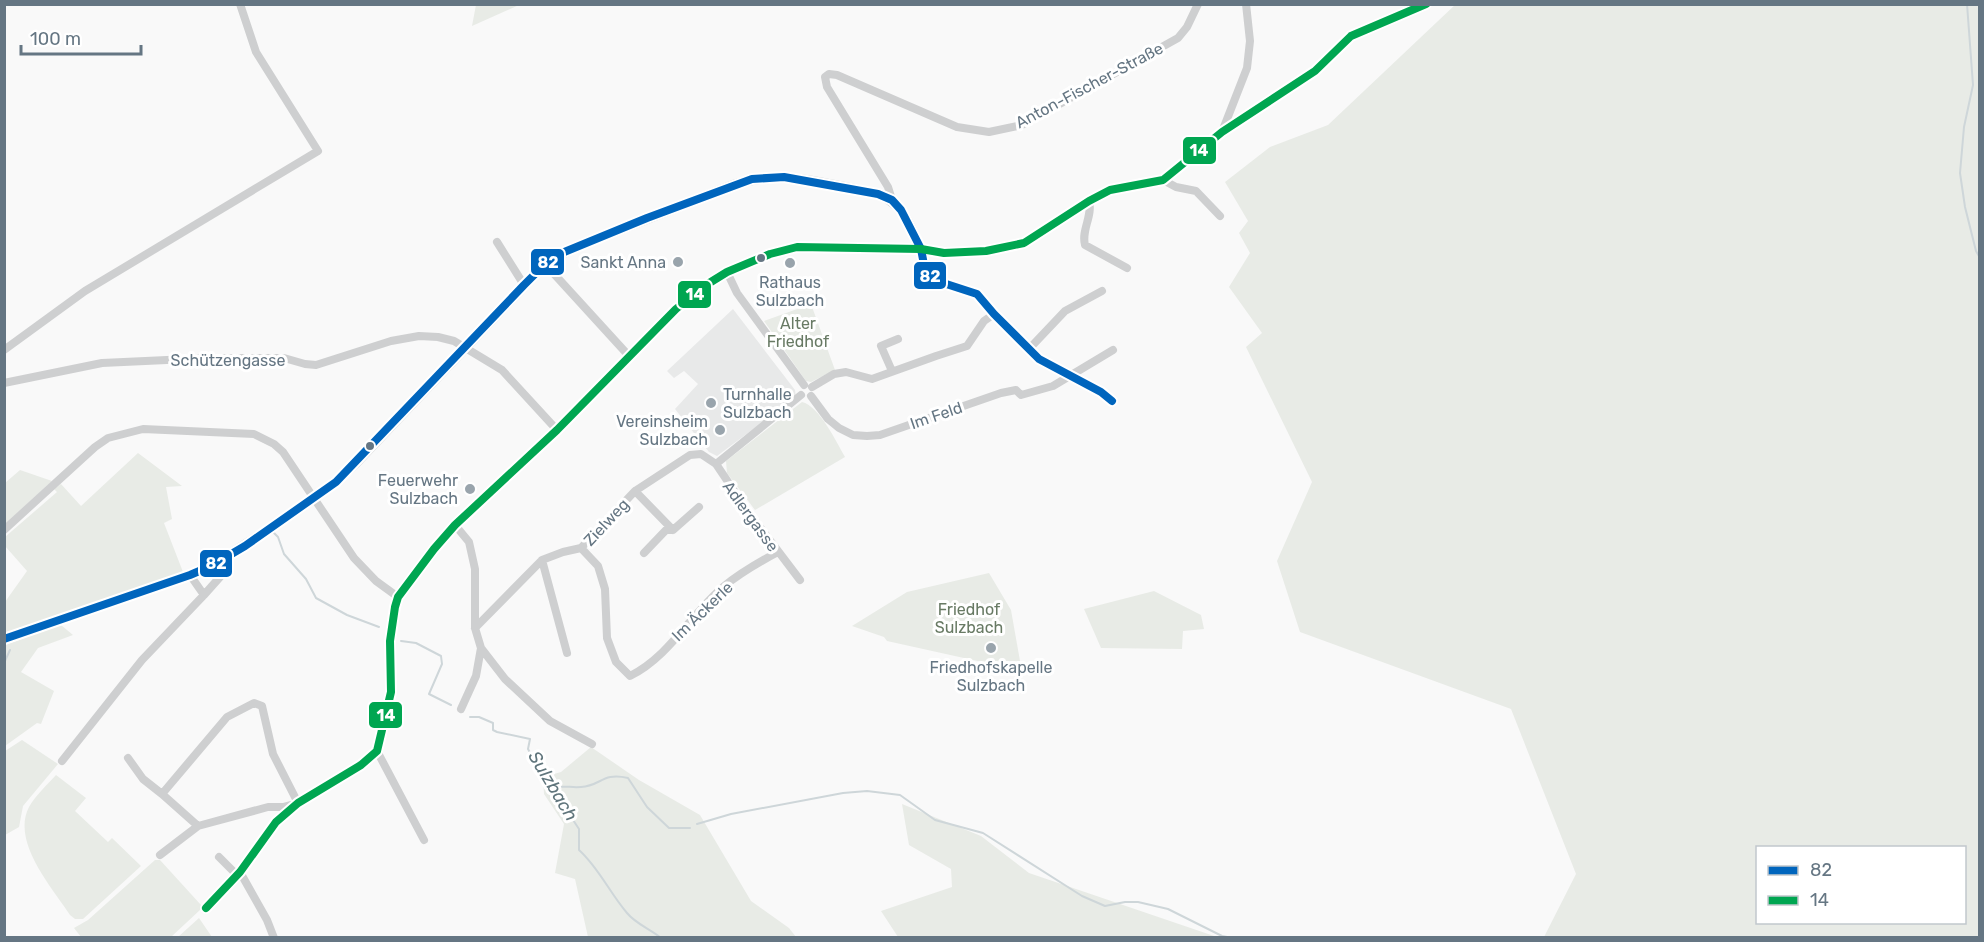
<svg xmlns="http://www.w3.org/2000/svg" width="1984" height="942" viewBox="0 0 1984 942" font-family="Rubik,sans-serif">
	<rect width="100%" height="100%" fill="#f9f9f9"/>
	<path fill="#e8e9e9" d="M733,309L795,390L796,397L717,456L709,452L675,409L698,384L684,371L674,378L667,371Z"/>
	<path fill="#e8ebe6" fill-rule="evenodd" d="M1456,4L1979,5V937H1544L1576,874L1511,709L1300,632L1277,561L1312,482L1246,347L1262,333L1229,287L1250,253L1239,233L1248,221L1225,182L1270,147L1328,125ZM1758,848H1964V922H1758Z
		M476,5V4L519,5L472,26Z
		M811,304L835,370L811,382L806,381L764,321Z
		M802,402C819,406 836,441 845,457L755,510L727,473L726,461Z
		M138,453L182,486L166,487L172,519L164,523L183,572L5,633V602L27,571L5,546V537L57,492L54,489L61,484L81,506Z
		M20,470L52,481L5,524V483Z
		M989,573L1011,610L1020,661L982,662L887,641L884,637L852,626L907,592Z
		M1154,591L1201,615L1204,629L1183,631L1182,649L1101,648L1084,609Z
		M61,625L73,635L38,648L21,672L54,691L41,724L37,723L5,746V645Z
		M22,740L58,764L23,806L19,827L5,835V751Z
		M591,747L639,780L700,815L751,901L789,928L796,937H588L575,879L555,873L564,824L544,794L543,777L561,772Z
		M56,775L86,798L75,811L108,842L112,838L141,866L83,919H75L70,915C52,887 11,842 29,807C36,795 47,785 56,775Z
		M902,804L981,836L1029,873L1217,937H898L881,911L952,887L951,869L909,845Z
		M155,860H160L201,905L200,910L171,937H81L74,928L88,920Z
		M199,918L212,937H178Z"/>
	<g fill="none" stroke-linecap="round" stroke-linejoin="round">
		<path stroke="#ced6d9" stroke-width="2" d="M1967,4L1973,85L1964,127L1960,173L1965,207L1976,251L1980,258
			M274,533L278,537L284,554L306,579L316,598L347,615L379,627
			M401,641L416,643L441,656L442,664L429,694L451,705
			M4,663L10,650
			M470,717H479L493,723V730L497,732L530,739L528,749L538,767L579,829V850C599,868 609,892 627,913C636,924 650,929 661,938
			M551,790C567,784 566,788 581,787C601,786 602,772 628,778L647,807L669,828H690
			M697,824L731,814L843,793L867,791L900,795L935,820L983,833L1082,896L1105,906L1125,902H1138L1168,909L1222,936L1232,938"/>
		<path stroke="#cecfd0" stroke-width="8" d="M1222,132L1247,68L1250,41L1246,4
			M1163,180L1176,187L1196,191L1220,216
			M892,200L888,187L827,87L825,77L829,74L837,75L957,127L989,132L1022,125L1178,38L1187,27L1198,4
			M1089,201C1093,216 1081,230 1085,245L1127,268
			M497,242L524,285
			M921,249L925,270L934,280L977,294L994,314L1039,359L1101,392L1112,401
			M545,264L629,356
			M727,272L737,293L804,385
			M1029,349L1065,311L1102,291
			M4,350L85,291L318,151L256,52L240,4
			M892,371L881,346L898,339
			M4,383L102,363L210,358H284L305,364L316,365L391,341L419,336L438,337L454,341L502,370L557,430
			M812,387L834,374L846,372L872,379L936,356L967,346L984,321L994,314
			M811,396L828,419L839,428L853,435L867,436L880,435L1001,393L1016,390L1021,395L1053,386L1113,350
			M716,464L801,395
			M635,491L673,530
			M455,525L469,542L475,569V628L481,648L476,676L461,709
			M4,530L95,447L108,438L143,429L254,434L274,444L283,452L354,558L376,581L398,597
			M581,548L598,566L605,589L607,638L616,662L630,676C669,657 691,614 723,587C740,573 759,562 778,552
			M644,553L666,530H673L699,507
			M542,560L567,653
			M204,595L228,568
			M475,628L542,560L563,552L581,548L635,491L690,455L701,454L716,464L747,510L800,580
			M481,648L505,679L550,721L592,744
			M377,751L424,840
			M128,758L143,779L162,794
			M62,761L142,660L204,595L190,575
			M160,855L198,826L162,794L227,717L254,703L262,706L273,754L298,803L283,807H268L198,826
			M219,857L235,873L240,872
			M240,872L267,920L274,938
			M206,908L240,872L276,822L298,803L361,765L377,751L391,692L390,641L395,607L398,597L434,549L455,525L557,430L676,309L706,285L727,272L770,254L797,247L921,249L944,253L986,251L1024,243L1089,201L1110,190L1163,180L1222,132L1315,71L1351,36L1426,4"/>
		<path stroke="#cecfd0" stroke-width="10" d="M4,639L190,575C222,561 249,542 278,523C305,505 331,487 355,464L545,264L573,248L736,184C783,169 832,185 878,194C905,205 909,225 921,249"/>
		<defs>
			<path id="bus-1" d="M4,639L190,575L211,566L245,546L336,482L524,285L545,264L557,255L647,218L752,179L784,177L878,194L892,200L901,210L921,249L925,270L934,280L977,294L994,314L1039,359L1101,392L1112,401"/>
			<path id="bus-2" d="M206,908L240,872L276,822L298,803L361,765L377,751L391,692L390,641L395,607L398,597L434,549L455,525L557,430L676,309L706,285L727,272L770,254L797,247L921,249L944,253L986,251L1024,243L1089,201L1110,190L1163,180L1222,132L1315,71L1351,36L1426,4"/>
		</defs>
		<use href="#bus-1" stroke="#fff" stroke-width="12"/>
		<use href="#bus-2" stroke="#fff" stroke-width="12"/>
		<use href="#bus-1" stroke="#0065bd" stroke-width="8"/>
		<use href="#bus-2" stroke="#00a651" stroke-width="8"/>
	</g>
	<g fill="#657683" stroke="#fff" stroke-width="2">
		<circle cx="761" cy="258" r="5"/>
		<circle cx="370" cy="446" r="5"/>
	</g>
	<g fill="#99a4ac" stroke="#fff" stroke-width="2">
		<circle cx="678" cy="262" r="6"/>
		<circle cx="790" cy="263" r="6"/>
		<circle cx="711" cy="403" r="6"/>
		<circle cx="720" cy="430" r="6"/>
		<circle cx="470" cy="489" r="6"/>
		<circle cx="991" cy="648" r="6"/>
	</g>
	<g text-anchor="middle" stroke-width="6" stroke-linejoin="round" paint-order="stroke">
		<g font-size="16" fill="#657683" stroke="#fff">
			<text transform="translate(1089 85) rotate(-28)" y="6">Anton-Fischer-Straße</text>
			<text x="228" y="366">Schützengasse</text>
			<text transform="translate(936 415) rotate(-19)" y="6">Im Feld</text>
			<text transform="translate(751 516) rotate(54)" y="6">Adlergasse</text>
			<text transform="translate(606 522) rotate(-47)" y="6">Zielweg</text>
			<text transform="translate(702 611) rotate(-44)" y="6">Im Äckerle</text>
		</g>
		<g font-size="16" fill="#657683" stroke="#fff" text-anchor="end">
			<text x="666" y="268">Sankt Anna</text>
			<text x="790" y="288" text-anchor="middle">Rathaus<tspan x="790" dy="18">Sulzbach</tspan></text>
			<text x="723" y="400" text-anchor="start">Turnhalle<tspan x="723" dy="18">Sulzbach</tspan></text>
			<text x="708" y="427">Vereinsheim<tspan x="708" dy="18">Sulzbach</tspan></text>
			<text x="458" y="486">Feuerwehr<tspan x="458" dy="18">Sulzbach</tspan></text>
			<text x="991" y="673" text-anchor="middle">Friedhofskapelle<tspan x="991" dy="18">Sulzbach</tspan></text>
		</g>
		<g font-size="16" fill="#687a64" stroke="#fff">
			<text x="798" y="329">Alter<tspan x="798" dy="18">Friedhof</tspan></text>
			<text x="969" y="615">Friedhof<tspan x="969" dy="18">Sulzbach</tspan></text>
		</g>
		<g font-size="18" font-style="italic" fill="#60757c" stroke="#fff">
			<text transform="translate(553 786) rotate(59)" y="6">Sulzbach</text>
		</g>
	</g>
	<g stroke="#fff" stroke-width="2">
		<rect x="1182" y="136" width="35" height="29" rx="6" fill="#00a651"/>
		<rect x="530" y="248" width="35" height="28" rx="6" fill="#0065bd"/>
		<rect x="913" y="261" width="34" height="29" rx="6" fill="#0065bd"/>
		<rect x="677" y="280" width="35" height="29" rx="6" fill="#00a651"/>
		<rect x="199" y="549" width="34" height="29" rx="6" fill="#0065bd"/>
		<rect x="368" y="701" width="35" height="28" rx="6" fill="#00a651"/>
	</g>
	<g font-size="16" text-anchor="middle" font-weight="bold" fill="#fff">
		<text x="1199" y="156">14</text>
		<text x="548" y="268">82</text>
		<text x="930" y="282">82</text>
		<text x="695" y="300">14</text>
		<text x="216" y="569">82</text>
		<text x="386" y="721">14</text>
	</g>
	<rect width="1984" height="942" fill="none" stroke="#657683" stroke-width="12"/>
	<rect x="1756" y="846" width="210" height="78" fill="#ffffff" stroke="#c1c8cd" stroke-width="1.5"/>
	<rect x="1768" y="866" width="30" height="9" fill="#0065bd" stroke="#c1c8cd" stroke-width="1.5"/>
	<text x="1810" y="876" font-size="18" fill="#657683">82</text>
	<rect x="1768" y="896" width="30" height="9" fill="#00a651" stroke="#c1c8cd" stroke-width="1.5"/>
	<text x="1810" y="906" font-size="18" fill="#657683">14</text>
	<path d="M21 45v9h120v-9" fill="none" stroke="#657683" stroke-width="3"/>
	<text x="30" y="45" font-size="18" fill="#657683" stroke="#ffffff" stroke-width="4.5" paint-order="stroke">100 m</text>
</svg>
